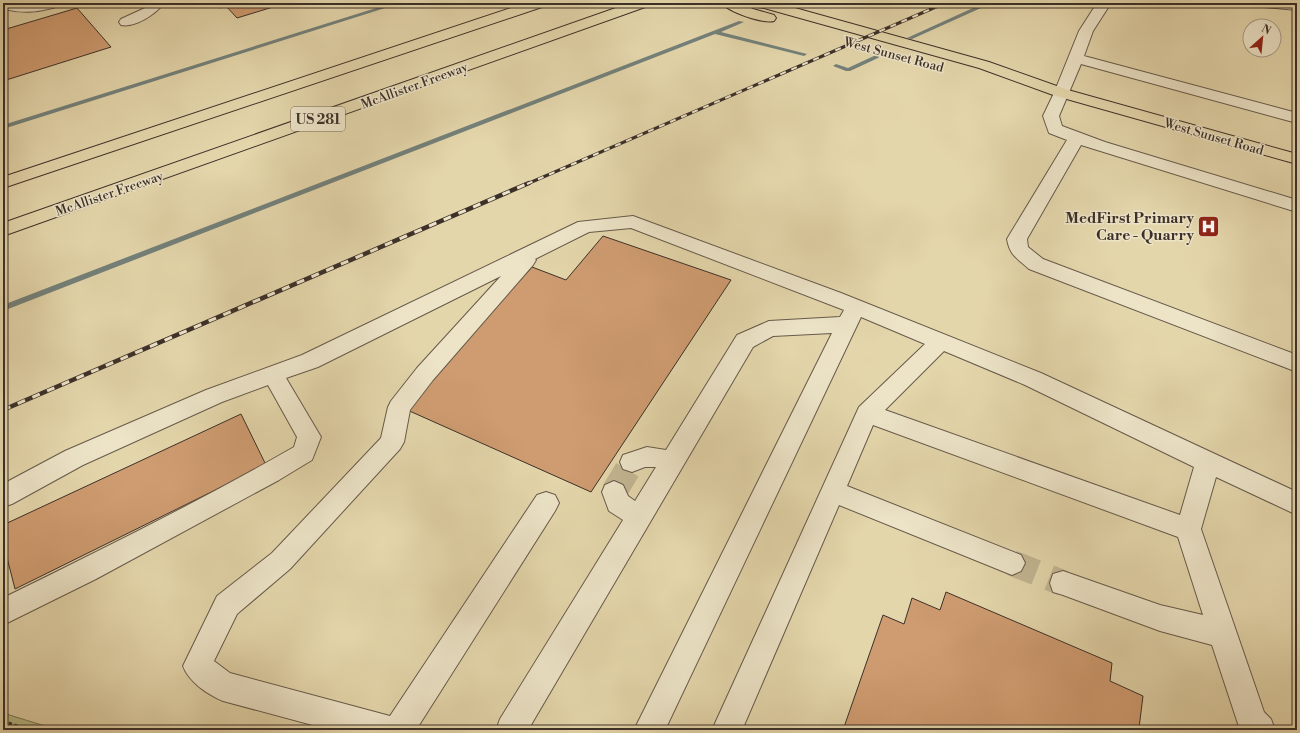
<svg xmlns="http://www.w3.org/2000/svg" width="1300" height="733" viewBox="0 0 1300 733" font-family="'Libre Bodoni',serif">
	<rect width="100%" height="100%" fill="#e4d6ab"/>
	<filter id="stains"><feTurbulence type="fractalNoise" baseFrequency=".005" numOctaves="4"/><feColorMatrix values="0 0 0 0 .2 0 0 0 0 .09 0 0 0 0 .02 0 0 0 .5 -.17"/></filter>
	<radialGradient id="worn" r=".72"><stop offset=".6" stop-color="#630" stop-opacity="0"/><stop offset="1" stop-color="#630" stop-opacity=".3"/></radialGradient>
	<path fill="#b9bc86" stroke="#7a7658" d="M3,713L58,730H3Z"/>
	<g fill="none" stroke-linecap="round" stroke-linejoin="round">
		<path fill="#73817b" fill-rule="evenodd" d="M392,3H401L3,129V125Z
			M984,3H992L912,39L907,38Z
			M739,21L744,22L721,32L807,54L804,56L715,34L3,311V305Z
			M876,55L879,57L878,58L850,71H846L833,66L836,64L848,68Z"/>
	</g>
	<path fill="#cf9c71" stroke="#3c3029" d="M216,3H286L237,18L226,6L220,8Z
		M77,8L111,47L3,81V30Z
		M603,236L731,280L591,492L405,409L532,267L566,280Z
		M241,414L266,465L15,589L3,542V525Z
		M946,592L1112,663L1110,681L1143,696L1139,728L1144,730H843L883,615L904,624L912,598L940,610Z"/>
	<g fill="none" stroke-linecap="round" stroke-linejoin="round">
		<path stroke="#c2b591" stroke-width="26" stroke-dasharray="26 14" stroke-linecap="butt" d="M614,492L632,462
			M1012,563L1063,583"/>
		<defs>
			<path id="minor" d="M3,3H61L59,6C40,12 24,14 5,9L3,7Z
				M150,3H164C156,14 135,28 121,25L119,22L121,19L145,8Z
				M1097,3H1111L1093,31L1084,56L1297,113V123L1081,64L1059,116L1062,126L1105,142L1297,200V212L1081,145L1027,239L1028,247L1043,259L1297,355V372L1029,269C1017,258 1010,256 1007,239L1067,140L1049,133L1043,116L1054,93L1079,31Z
				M1257,3H1297V10L1264,7L1259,6Z
				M633,216L841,293L1041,373L1297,492V515L1216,477L1201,529L1264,712L1271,719L1275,730H1240L1212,645L1160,631L1063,595L1053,592L1050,583L1053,574L1063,571L1160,605L1203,615L1178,537L873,425L847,486L1021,555L1025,563L1021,571L1012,575L839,505L742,730H712L859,407L925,344L861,317L665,730H634L832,333L773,336L753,347L528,730H496L500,719L623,520L609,511L602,492L605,485L614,481L623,485L628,496L635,501L656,467H645L632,472L623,469L620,462L623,455L647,447L666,450L737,335L769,321L840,317L844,310L631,228L589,232L535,259L536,260L533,265L433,380L410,410L404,442L400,449L290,569L237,614L214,661L230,673L390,716L537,495L546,492L555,495L559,503L555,511L416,730H331L223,701C207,694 189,682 183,666L217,596L272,553L381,438L388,407L391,401L417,368L501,276L318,367L286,378L321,437L312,460L279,480L96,579L3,625V598C101,550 200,501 294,447L297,437L268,385L222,402L83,465L12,504L3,507V484L65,451L206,390L302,355L578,222ZM944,351L1025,385L1194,467L1180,515L885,410Z"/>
			<path id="major" d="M722,3H740L753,9L774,15L776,18L774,21C764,24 728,12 722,3Z
				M748,3H777L989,62L1068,90L1297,154V164L1056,96L979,68L764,8L750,6Z"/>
			<path id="highway" d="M526,3H547L545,6L3,188V177Z
				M630,3H650L648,6L3,236V223Z"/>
		</defs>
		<use href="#minor" stroke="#665a4a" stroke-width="2"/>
		<use href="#major" stroke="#3c3029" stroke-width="2"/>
		<use href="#highway" stroke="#3c3029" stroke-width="2"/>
		<path stroke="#3c3029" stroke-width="3" stroke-dasharray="3.5 2.5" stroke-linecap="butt" d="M3,721L29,730"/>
		<use href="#minor" fill="#ede4c8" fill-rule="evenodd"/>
		<use href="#major" fill="#e4d6ab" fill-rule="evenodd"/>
		<use href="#highway" fill="#e4d6ab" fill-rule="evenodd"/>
		<defs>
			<path id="rail-far1" d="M527,184L945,3"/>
			<path id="rail" d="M3,410L529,183"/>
		</defs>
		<use href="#rail-far1" stroke="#3c3029" stroke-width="3"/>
		<use href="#rail" stroke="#3c3029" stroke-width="4.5"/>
		<use href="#rail-far1" stroke="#ede4c8" stroke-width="2" stroke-dasharray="6" stroke-linecap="butt"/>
		<use href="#rail" stroke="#ede4c8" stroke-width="3" stroke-dasharray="8" stroke-linecap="butt"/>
	</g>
	<defs>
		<symbol id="hospital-square" viewBox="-11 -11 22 22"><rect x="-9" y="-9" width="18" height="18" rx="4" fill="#8f2418" stroke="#ede4c8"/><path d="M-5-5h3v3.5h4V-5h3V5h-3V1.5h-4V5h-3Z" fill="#fff"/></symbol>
	</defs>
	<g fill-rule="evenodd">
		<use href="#hospital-square" x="1196" y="214" width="25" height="25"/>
	</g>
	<g text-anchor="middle" stroke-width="3" stroke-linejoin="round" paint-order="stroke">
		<g font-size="13" fill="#3c3029" stroke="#ede4c8">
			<text transform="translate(894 54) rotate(15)" y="5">West Sunset Road</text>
			<text transform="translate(414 85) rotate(-20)" y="5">McAllister Freeway</text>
			<text transform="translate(1214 136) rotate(16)" y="5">West Sunset Road</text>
			<text transform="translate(109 193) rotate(-19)" y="5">McAllister Freeway</text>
		</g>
		<rect fill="#ede4c8" stroke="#716659" stroke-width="1" x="291" y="107" width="54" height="24" rx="3"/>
		<g font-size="14" font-weight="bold" fill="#3c3029">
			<text x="318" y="124">US 281</text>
		</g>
		<g font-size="15" font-weight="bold" fill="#3c3029" stroke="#ede4c8" text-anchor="end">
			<text x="1194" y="223">MedFirst Primary<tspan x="1194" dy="17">Care - Quarry</tspan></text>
		</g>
	</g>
	<rect width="1300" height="733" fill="none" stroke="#e4d6ab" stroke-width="16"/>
	<rect x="4" y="4" width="1292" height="725" fill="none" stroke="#3c3029" stroke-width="2"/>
	<rect x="8" y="8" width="1284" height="717" fill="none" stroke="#3c3029"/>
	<g transform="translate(1262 38) rotate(27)"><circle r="19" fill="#ede4c8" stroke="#a69c88"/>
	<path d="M0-3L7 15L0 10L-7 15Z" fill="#8f2418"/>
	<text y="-6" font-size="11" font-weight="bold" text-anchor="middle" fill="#3c3029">N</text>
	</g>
	<rect width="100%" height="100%" filter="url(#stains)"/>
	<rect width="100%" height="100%" fill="url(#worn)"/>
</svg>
